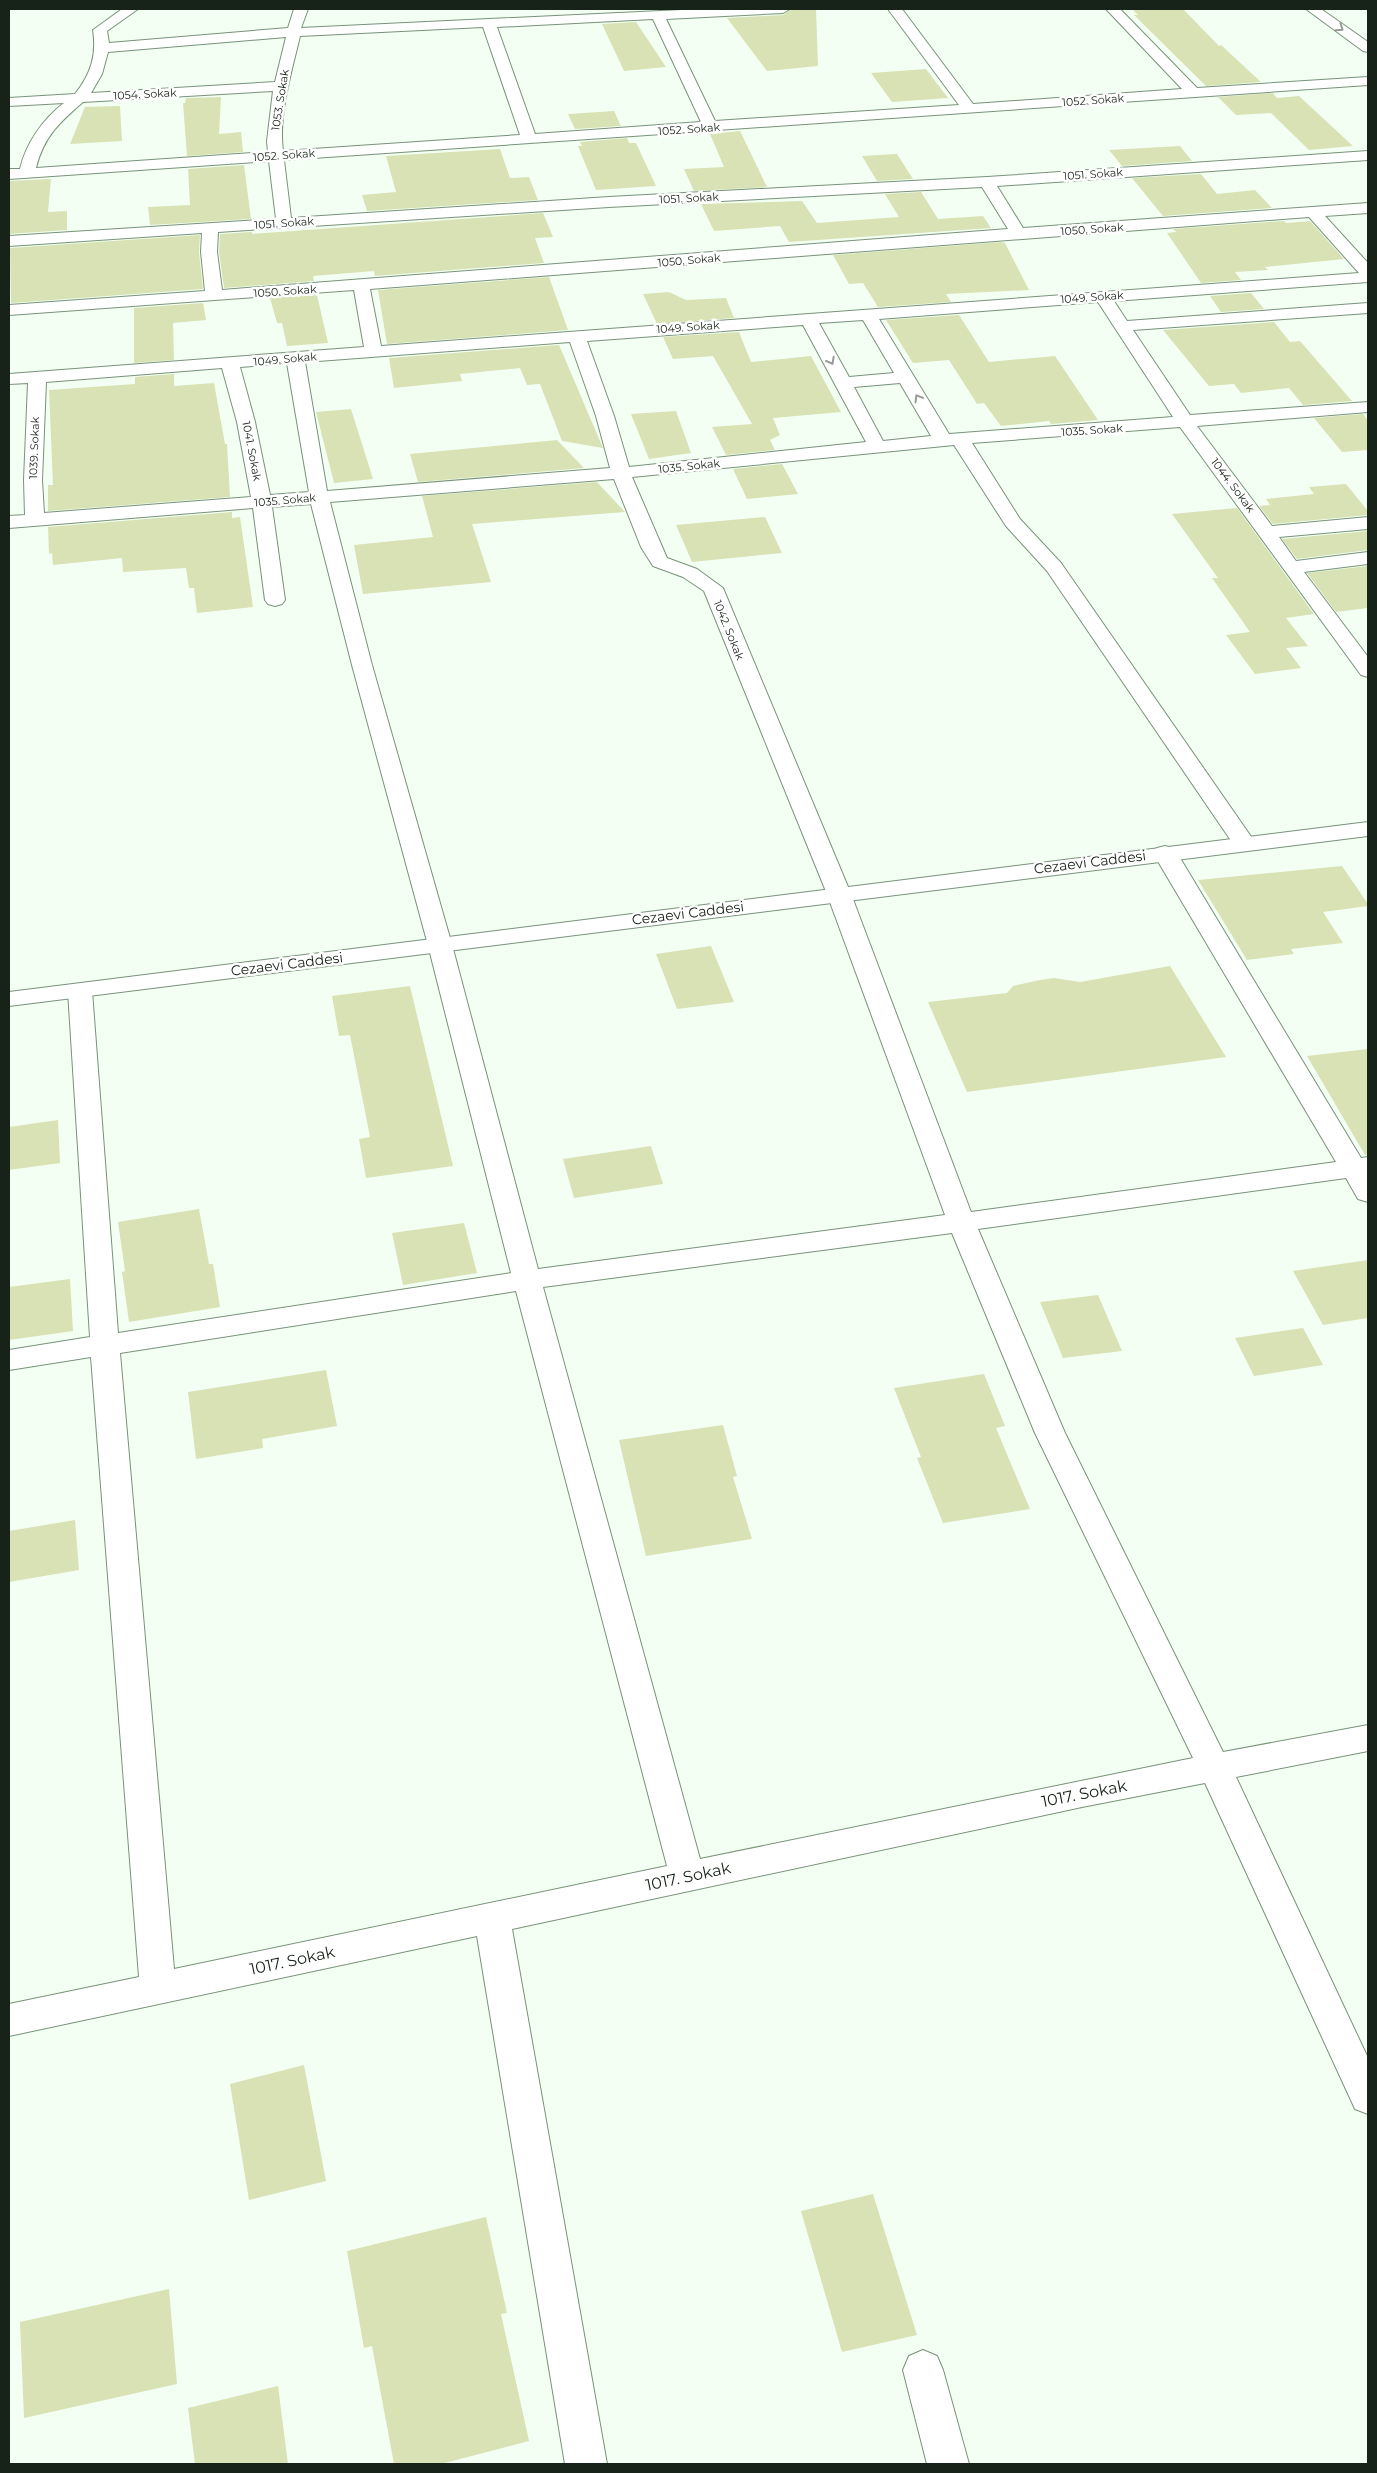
<svg xmlns="http://www.w3.org/2000/svg" width="1377" height="2473" viewBox="0 0 1377 2473" font-family="Montserrat,sans-serif">
	<rect width="100%" height="100%" fill="#f3fff3"/>
	<path fill="#d9e2b4" d="M792,9H816L818,66L767,71L727,18L783,15Z
		M1132,9H1183L1219,46L1221,45L1261,82L1206,86L1134,15H1138Z
		M636,22L666,67L624,71L602,24Z
		M926,69L948,98L892,102L871,73Z
		M1273,93L1277,98L1299,96L1353,146L1309,150L1271,113L1236,115L1218,97Z
		M221,97L219,134L241,132L243,152L187,156L183,103H185L186,98Z
		M120,106L122,141L70,144L85,107Z
		M614,111L621,126L575,129L568,114Z
		M740,131L767,187L694,191L684,169L724,167L710,134Z
		M627,138L629,143H636L656,186L596,190L578,146H582L580,142Z
		M1180,146L1192,161L1122,166L1109,150Z
		M500,149L510,178L529,177L538,200L367,211L362,195L396,192L386,156Z
		M897,154L913,179L877,181L862,156Z
		M244,165L251,219L150,225L148,207L190,205L188,169Z
		M1201,174L1217,194L1255,190L1272,208L1163,216L1132,178Z
		M51,179L48,212L67,211V230L9,234V181Z
		M921,192L938,219L983,216L991,228L789,242L780,226L714,231L701,204L802,201L817,223L899,217L885,194Z
		M543,213L553,237L535,238L544,263L375,276L374,271L313,276L314,281L224,288L219,252L220,234L252,232V234Z
		M1284,221L1286,223L1310,221L1344,259L1265,267L1268,270L1235,272L1241,280L1201,283L1167,233L1176,232L1173,229Z
		M200,235L199,252L203,289L11,303L10,248Z
		M1001,242L1005,243L1029,290L946,294L951,302L878,307L863,283L849,284L833,255Z
		M549,277L568,330L387,344L378,290Z
		M669,292L686,300L726,298L734,318L657,324L643,294Z
		M1251,293L1264,309L1221,312L1210,296Z
		M317,295L328,343L287,346L282,323H277L270,298Z
		M203,303L206,320L173,323L174,360L134,363V308Z
		M959,315L989,362L1055,356L1098,420L1051,424L1049,421L1001,426L984,403L977,404L949,360L913,363L886,320Z
		M1274,322L1290,342L1300,341L1352,401L1303,405L1289,388L1241,393L1234,384L1209,386L1163,330Z
		M739,332L751,362L811,356L841,412L773,418L780,435L770,440L775,450L726,455L712,427L752,424L713,356L673,359L663,337Z
		M559,345L603,448L562,441L540,384L527,385L520,368L460,374L462,381L394,388L389,358Z
		M174,374V386L214,383L225,444H227L230,497L48,511V485H53L49,390L135,384V377Z
		M351,409L373,479L334,483L316,412Z
		M676,411L691,453L649,459L631,414Z
		M1363,414L1368,421V450L1342,452L1314,418Z
		M557,440L584,468L418,482L410,454Z
		M782,464L798,494L747,499L733,469Z
		M597,482L625,512L472,524L491,582L363,594L354,545L433,537L422,496Z
		M1346,484L1368,511V515L1273,524L1259,506L1270,505L1266,499L1314,494L1309,487Z
		M1237,508L1314,614L1286,618L1308,646L1286,648L1301,668L1255,674L1226,635L1250,632L1212,578H1218L1172,514Z
		M232,512V518L240,517L253,607L197,613L194,588H189L186,568L123,572L122,558L53,565L52,553L49,554L48,527Z
		M765,517L782,553L692,562L676,525Z
		M1368,531V550L1297,559L1282,539Z
		M1368,566V608L1336,612L1307,573Z
		M1342,866L1368,904V906L1323,912L1343,943L1291,949L1294,954L1247,960L1198,880Z
		M711,946L734,1002L677,1009L656,954Z
		M1170,966L1226,1057L967,1092L928,1002L1007,993L1013,986L1040,980L1054,978L1080,982Z
		M410,986L453,1166L366,1178L359,1139L370,1137L350,1035L339,1036L332,996Z
		M1368,1049V1155H1365L1307,1056Z
		M58,1120L60,1163L9,1170V1127Z
		M651,1146L663,1184L574,1198L563,1159Z
		M199,1209L209,1264H213L220,1307L129,1322L122,1272L125,1271L118,1222Z
		M464,1223L477,1273L403,1285L392,1233Z
		M1368,1260V1318L1323,1325L1293,1271Z
		M70,1279L73,1331L9,1340V1287Z
		M1098,1295L1122,1351L1063,1358L1040,1302Z
		M1303,1328L1323,1365L1254,1376L1235,1338Z
		M326,1370L337,1426L262,1439L263,1448L196,1459L188,1392Z
		M984,1374L1005,1426L996,1428L1030,1509L943,1523L917,1458L921,1457L894,1388Z
		M723,1425L737,1476L733,1477L752,1539L646,1556L619,1440Z
		M75,1520L79,1570L9,1582V1531Z
		M304,2065L326,2181L249,2200L230,2084Z
		M873,2194L917,2335L842,2352L801,2211Z
		M486,2217L507,2313L501,2314L529,2441L441,2464H394L372,2346L364,2348L347,2251Z
		M169,2289L177,2384L24,2418L20,2322Z
		M278,2386L288,2464H195L188,2408Z"/>
	<g fill="none" stroke-linecap="round" stroke-linejoin="round">
		<defs>
			<path id="minor" d="M122,9H138L107,31L109,43L288,28L294,9H308L301,28L703,9H790L783,13L666,19L715,121L959,105L888,9H902L973,104L1182,89L1106,9H1120L1197,88L1368,77V85L717,130L711,132L706,131L284,160L291,218L609,197L987,177L1368,151V160L997,186L1023,228L1368,203V213L1325,216L1368,263V282L1114,301L1127,321L1368,303V313L1133,330L1190,415L1368,402V412L1197,426L1272,526L1368,517V529L1279,537L1296,561L1368,552V564L1304,572L1368,657V677L1361,675L1180,427L972,443L1020,519L1061,563L1252,838L1255,843L1252,848L1244,850L1236,848L1047,571L1006,526L954,445L632,477L667,558L697,569L723,588L851,894L971,1212L1336,1162L1153,853L1157,848L1165,846L1173,848L1177,853L1361,1158L1368,1157V1202L1358,1199L1346,1178L978,1229L1065,1433L1223,1752L1368,1725V1751L1236,1777L1368,2058V2114L1355,2109L1205,1783L1082,1807L512,1929L607,2464H565L477,1936L9,2036V2004L139,1977L91,1357L9,1370V1350L90,1337L68,991L71,986L80,984L89,986L92,991L118,1333L511,1273L428,945L352,665L311,504L272,507L285,600L282,604L275,606L268,604L265,600L253,508L9,528V516L25,515L24,480L28,383L9,384V374L364,347L354,290L9,315V305L205,291L201,252L202,233L9,246V236L276,219L269,161L9,179V169H20C26,143 43,119 64,103L9,106V98L75,94C91,74 97,55 93,30ZM653,19L701,122L535,134L497,27ZM483,27L520,135L283,151C278,115 292,71 300,36ZM286,37L275,82L91,93L102,74L108,52ZM273,91L267,141L268,152L36,168C44,136 60,122 83,102ZM982,187L1008,229L222,290L217,252L218,232L609,207ZM1309,217L1359,273L381,346L370,289ZM1098,302L1173,417L949,434L879,319ZM863,320L894,373L849,377L819,323ZM803,325L866,442L629,467L614,416L587,341ZM570,342L596,416L610,468L327,491L305,362ZM287,363L309,492L270,495L255,422L240,367ZM222,368L237,422L251,497L44,513L42,480L46,382ZM900,383L931,436L883,441L854,387ZM614,479L641,547L653,566L683,577L704,591L827,894L945,1215L538,1269L452,945L372,665L330,502ZM952,1233L1035,1433L1193,1758L700,1859L543,1287ZM516,1291L667,1866L174,1969L120,1353Z
				M923,2350L937,2356L943,2370L969,2464H927L903,2370L909,2356Z"/>
			<path id="tertiary" d="M1306,9H1321L1368,42V52L1363,51Z
				M1368,822V836L9,1006V992Z"/>
		</defs>
		<use href="#minor" stroke="#789379" stroke-width="2"/>
		<use href="#tertiary" stroke="#789379" stroke-width="2"/>
		<use href="#minor" fill="#fff" fill-rule="evenodd"/>
		<use href="#tertiary" fill="#fff" fill-rule="evenodd"/>
	</g>
	<defs><path id="oneway-chevron" d="M-2-3.5L2.5 0L-2 3.5" fill="none" stroke-width="1.6" stroke-linecap="round" stroke-linejoin="round" transform="scale(1.25)"/></defs>
	<g stroke="#979c97">
		<use href="#oneway-chevron" transform="translate(1340 28) rotate(35)"/>
		<use href="#oneway-chevron" transform="translate(831 361) rotate(62)"/>
		<use href="#oneway-chevron" transform="translate(918 398) rotate(-121)"/>
	</g>
	<g text-anchor="middle" stroke-width="5" stroke-linejoin="round" paint-order="stroke">
		<g font-size="11" fill="#172218" stroke="#fff">
			<text transform="translate(145 94) rotate(-3)" y="4">1054. Sokak</text>
			<text transform="translate(280 100) rotate(-81)" y="4">1053. Sokak</text>
			<text transform="translate(1093 100) rotate(-4)" y="4">1052. Sokak</text>
			<text transform="translate(689 129) rotate(-4)" y="4">1052. Sokak</text>
			<text transform="translate(284 155) rotate(-4)" y="4">1052. Sokak</text>
			<text transform="translate(1093 174) rotate(-4)" y="4">1051. Sokak</text>
			<text transform="translate(689 198) rotate(-3)" y="4">1051. Sokak</text>
			<text transform="translate(284 223) rotate(-4)" y="4">1051. Sokak</text>
			<text transform="translate(1092 229) rotate(-4)" y="4">1050. Sokak</text>
			<text transform="translate(689 260) rotate(-5)" y="4">1050. Sokak</text>
			<text transform="translate(285 291) rotate(-4)" y="4">1050. Sokak</text>
			<text transform="translate(1092 297) rotate(-4)" y="4">1049. Sokak</text>
			<text transform="translate(688 327) rotate(-4)" y="4">1049. Sokak</text>
			<text transform="translate(285 359) rotate(-5)" y="4">1049. Sokak</text>
			<text transform="translate(1092 430) rotate(-4)" y="4">1035. Sokak</text>
			<text transform="translate(34 448) rotate(-88)" y="4">1039. Sokak</text>
			<text transform="translate(252 451) rotate(79)" y="4">1041. Sokak</text>
			<text transform="translate(689 466) rotate(-6)" y="4">1035. Sokak</text>
			<text transform="translate(1233 485) rotate(53)" y="4">1044. Sokak</text>
			<text transform="translate(285 500) rotate(-5)" y="4">1035. Sokak</text>
			<text transform="translate(729 630) rotate(68)" y="4">1042. Sokak</text>
		</g>
		<g font-size="14" fill="#172218" stroke="#fff">
			<text transform="translate(1090 862) rotate(-7)" y="5">Cezaevi Caddesi</text>
			<text transform="translate(688 913) rotate(-7)" y="5">Cezaevi Caddesi</text>
			<text transform="translate(287 964) rotate(-7)" y="5">Cezaevi Caddesi</text>
		</g>
		<g font-size="16" fill="#172218" stroke="#fff">
			<text transform="translate(1084 1793) rotate(-11)" y="6">1017. Sokak</text>
			<text transform="translate(688 1876) rotate(-12)" y="6">1017. Sokak</text>
			<text transform="translate(292 1960) rotate(-12)" y="6">1017. Sokak</text>
		</g>
	</g>
	<rect width="1377" height="2473" fill="none" stroke="#172218" stroke-width="20"/>
</svg>
